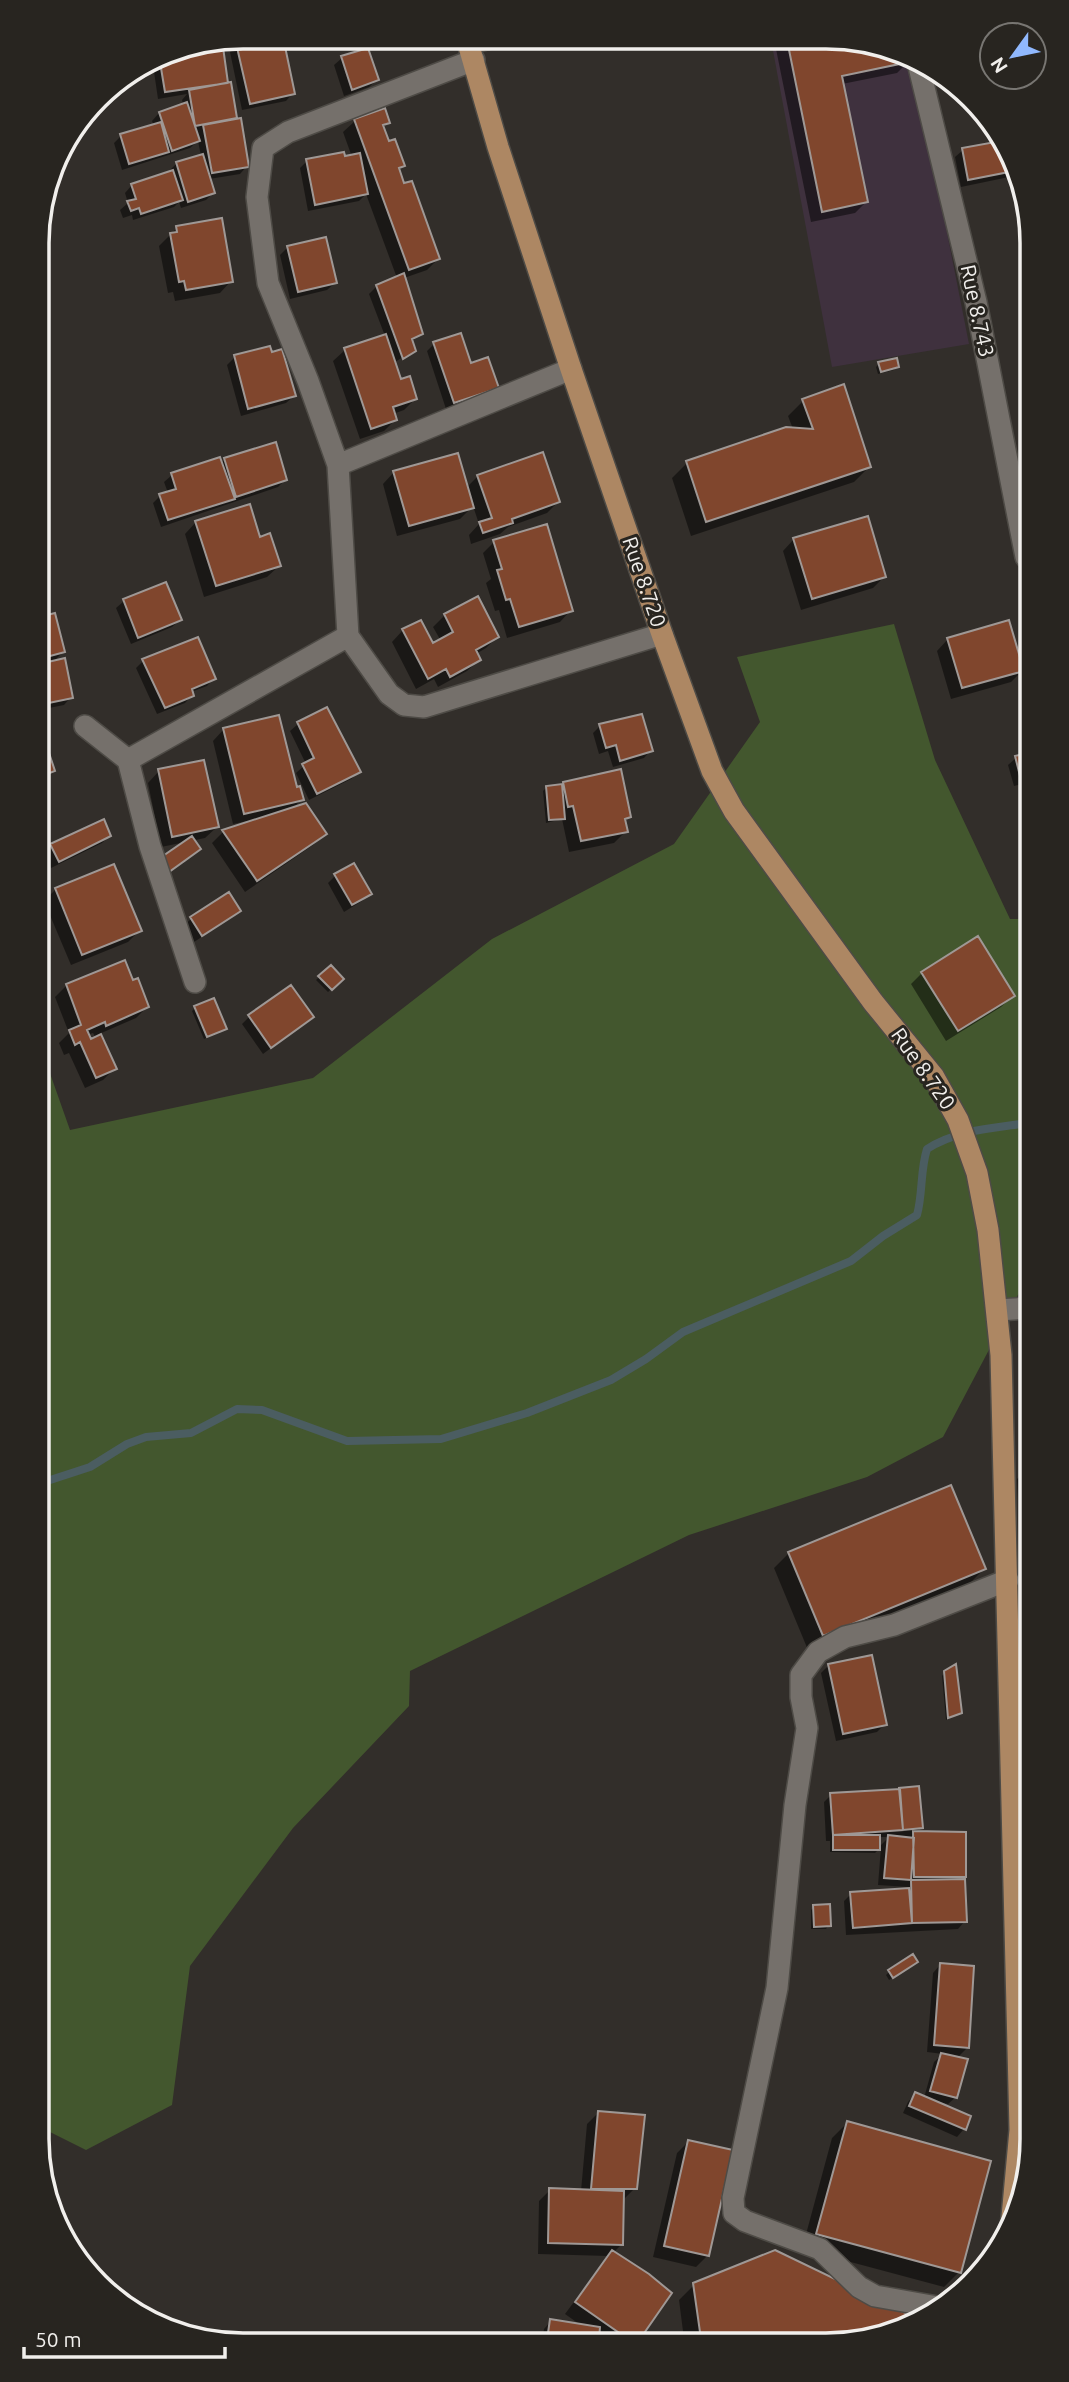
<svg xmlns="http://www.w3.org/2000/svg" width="1069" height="2382" viewBox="0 0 1069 2382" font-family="Ubuntu,sans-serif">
	<rect width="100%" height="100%" fill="#322e2a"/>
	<path fill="#3f313e" d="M771,40L866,41L914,65L969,344L832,367Z"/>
	<path fill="#43572e" d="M894,624L935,760L1010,919H1028L1029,1274L943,1437L867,1477L689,1535L410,1671L409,1706L293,1828L190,1966L172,2105L86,2150L44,2129L40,1045L70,1130L313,1078L492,939L674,844L760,722L737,657Z"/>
	<path fill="#0007" fill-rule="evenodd" d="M243,37H281L293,93L286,101L242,110L230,52L235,47L222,49L227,85L229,84L247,166L240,174L209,179L213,193L206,200L181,208L179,202L174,207L133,220L132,215L123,218L120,210L128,203L125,193L132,185L169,171L176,164L201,156L198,141L190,148L122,170L114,143L121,136L154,126L152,121L159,113L183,105L182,100L187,94L158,99L153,65L160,57L176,55L182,49L201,45L202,52L211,51L210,43Z
		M331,37H361L334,46Z
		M785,40L866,41L908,62L897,73L842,84L866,202L855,213L811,222L776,49Z
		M342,58L377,80L369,87L344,96L334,65Z
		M384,110L388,122L382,128L388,143L403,165L398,170L438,259L427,270L404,278L421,334L411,342L414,350L408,356V354L395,362V365L400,381L415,399L404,410L393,414L395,420L384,431L360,439L333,361L345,350L385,336L369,294L377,286L397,278L366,194L359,201L308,211L300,168L307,161L352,157L343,132L355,121Z
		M996,143L1025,189V194L1012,196L1009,177L961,187L955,157L963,150Z
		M177,228L231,281L220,293L175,301L173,292L168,293L159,246Z
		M288,247L335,283L327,290L290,299L280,255Z
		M434,344L470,365L497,388L489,395L446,409L427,351Z
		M235,357L294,396L286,403L241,416L227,365Z
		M879,364L897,366L894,370L878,374L876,367Z
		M803,401L869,467L854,482L691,536L672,478L687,463L793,429L788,416Z
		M225,460L285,480L278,487L161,527L153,503L160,496L168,493L164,482L172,475L221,463Z
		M394,472L466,488L478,476L558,502L547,513L508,527L500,534L471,544L469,535L479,524L473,506L460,519L397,536L383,484Z
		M196,522L258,539L279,566L267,577L204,597L185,534Z
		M794,539L885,576L873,588L801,610L783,551Z
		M494,542L571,610L560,622L507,638L499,610L495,611L486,583L491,579L483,553Z
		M124,601L180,620L172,627L131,644L116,608Z
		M54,615L63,652L52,663L71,697L64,705L39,710V619Z
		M445,615L497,637L486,648L476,654L479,660L467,671L438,687L434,679L416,689L392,642L403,630L432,645L441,641L433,627Z
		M948,639L1022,671L1011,682L951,699L937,651Z
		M143,661L214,678L207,686L191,692L192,695L185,703L157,714L136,668Z
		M326,709L359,772L351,779L309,800L296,773L306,764L290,731L298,724Z
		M600,726L651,750L644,758L613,767L608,751L599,754L593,733Z
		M224,729L295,789L302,799L292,809L325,834L313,845L245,892L212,843L223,832L248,824L247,821L233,824L213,741Z
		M46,749L53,770L46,778L39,780V752Z
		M1027,755V783L1014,786L1008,765L1016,758Z
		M159,771L217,827L205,838L161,847L148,783Z
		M564,783L629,817L624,822L626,831L614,843L569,852L562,819L546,823L543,791L547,787L561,786Z
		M109,836L102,843L51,868L44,853L51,845Z
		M1027,840V866L1019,848Z
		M335,876L369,894L362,901L344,912L328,883Z
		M56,889L140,930L128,942L71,965L44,901Z
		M228,894L239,911L231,918L194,942L183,926L191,919Z
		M330,967L342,979L328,992L316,980Z
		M922,973L1013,995L1001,1007L946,1041L911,984Z
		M132,983L147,1007L136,1018L99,1034L114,1069L103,1080L85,1088L69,1053L64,1055L59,1043L69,1033L55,997L67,985ZM93,1033L96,1038L90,1041L87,1035Z
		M195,1008L225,1028L204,1039L192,1011Z
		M249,1017H312L263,1054L242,1024Z
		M1029,1327V1348L1024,1331Z
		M1029,1467L1030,1619H1024L1017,1479Z
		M789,1553L984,1569L969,1584L808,1650L774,1568Z
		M1030,1626V1746L1020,1745L1017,1729L1021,1635Z
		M829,1665L885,1724L877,1732L836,1741L821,1673Z
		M945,1672L960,1713L946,1720L942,1676Z
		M831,1795L921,1827L915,1833L964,1834L965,1921L958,1929L846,1935L844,1901L851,1894L908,1889V1887L878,1885L881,1847L875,1853L830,1852V1841H826L824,1802ZM879,1837H889L879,1847Z
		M814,1907L829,1925L826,1929H811V1910Z
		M912,1965L889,1980L886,1975L889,1972Z
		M940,1965L967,2048L957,2058L956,2097L948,2104L939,2102L938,2104L964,2129L957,2137L903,2113L908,2102L915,2094L924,2098L934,2062L943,2054L927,2052L933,1973Z
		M598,2113L635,2188L623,2200L621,2245L613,2253L670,2294L638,2339H601L597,2337V2339L542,2340L544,2329L551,2321L582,2326L565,2314L608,2256L538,2254L539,2201L550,2190L581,2191L587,2124Z
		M847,2123L959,2272L944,2287L802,2249L832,2138Z
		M688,2142L707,2256L696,2267L653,2257L677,2153Z
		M694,2285L918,2321L880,2338L684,2339L679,2300Z"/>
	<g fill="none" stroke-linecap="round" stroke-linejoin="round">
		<path stroke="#4b5d61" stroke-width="8" d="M41,1483L90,1467L127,1444L146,1437L191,1433L237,1409L262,1410L347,1441L441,1439L527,1413L611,1380L646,1359L683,1332L851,1261L883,1236L917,1215C923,1193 920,1171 927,1149C956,1130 994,1128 1028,1123"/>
	</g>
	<path fill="#80462d" stroke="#9f9895" stroke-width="2" d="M264,37H283L295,94L250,104L236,43Z
		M787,40L866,41L909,62L842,76L868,202L822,212Z
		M203,45L204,50L223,47L228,83L165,92L159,56L183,52V49Z
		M368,48L379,80L352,90L341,56Z
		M231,82L237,118L195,126L189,90Z
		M187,102L200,141L172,151L159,112Z
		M385,108L390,123L383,125L389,141L395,139L405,166L399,168L404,183L412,181L440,259L409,270L354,119Z
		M241,118L249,167L212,173L203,125Z
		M161,122L169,152L129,164L120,134Z
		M995,142L1014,171L968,180L962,148Z
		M344,152L345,156L360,153L368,194L315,205L306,159Z
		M203,154L215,193L188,202L176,162Z
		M173,170L183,200L141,214L139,208L131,211L127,201L136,199L131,184Z
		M222,218L233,282L186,290L184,281L179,282L170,233L177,232L176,226Z
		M326,237L337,283L298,292L287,246Z
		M404,273L423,334L412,339L416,351L403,359L376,285Z
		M461,333L471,363L488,357L499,388L454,403L433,342Z
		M386,334L401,379L410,376L417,399L393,407L397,420L371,429L344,348Z
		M270,346L272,352L282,349L296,396L248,409L234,355Z
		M897,358L899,367L881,372L878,362Z
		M844,384L871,467L706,522L686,461L786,427L813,429L802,399Z
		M276,442L287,480L236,497L224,458Z
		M543,452L560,502L512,519L513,523L483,533L479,522L492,518L477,475Z
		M458,453L474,508L409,526L393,471Z
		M220,457L235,499L168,520L159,494L176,489L171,473Z
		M250,504L260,537L270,533L281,566L216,586L195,521Z
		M868,516L886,577L812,599L793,538Z
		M547,524L573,611L519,627L510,599L506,600L497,570L502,569L493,540Z
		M166,582L182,620L138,638L123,599Z
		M478,596L499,637L476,650L481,660L450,677L446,669L428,679L402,629L421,620L433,643L453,632L444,614Z
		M55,613L65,652L39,659V617Z
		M1009,620L1024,671L962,688L947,638Z
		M198,637L216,679L192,689L194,696L165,708L142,659Z
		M65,658L73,698L39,705V664Z
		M327,707L361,772L317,794L302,764L314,758L297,722Z
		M642,714L653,751L620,761L616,745L606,748L599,724Z
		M279,715L297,787L300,786L304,800L244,814L223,728Z
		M47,747L55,771L39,777V750Z
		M1027,753V778L1021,780L1015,756Z
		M204,760L219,827L172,837L158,769Z
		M621,769L631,817L625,819L628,832L581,841L573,806L568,807L563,782Z
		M562,784L565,819L549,820L546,786Z
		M306,803L327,834L257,881L222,830Z
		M104,819L111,836L59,862L50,844Z
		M192,836L201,849L169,872L160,858Z
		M354,863L372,894L352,905L334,874Z
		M114,864L142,931L82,955L55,888Z
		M229,892L241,911L202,936L190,917Z
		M978,936L1015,996L958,1031L921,972Z
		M125,960L133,980L138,978L149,1007L106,1026L105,1022L87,1030L91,1039L101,1034L117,1069L96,1078L80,1042L75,1045L69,1030L81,1025L66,984Z
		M331,965L344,979L332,990L318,976Z
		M291,985L314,1017L271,1048L248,1015Z
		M214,998L227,1029L207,1037L194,1006Z
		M951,1485L986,1569L823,1636L788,1552Z
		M872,1655L887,1725L843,1734L828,1664Z
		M956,1664L962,1713L948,1718L944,1671Z
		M1023,1724L1030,1725V1743H1023Z
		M919,1786L923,1828L903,1830L899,1788Z
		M900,1789L903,1830L833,1835L830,1793Z
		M913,1831L966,1832V1877H914Z
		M833,1835H880V1850H833Z
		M888,1835L914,1838L911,1880L884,1878Z
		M965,1879L967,1922L912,1923L911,1880Z
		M909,1888L912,1923L853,1928L850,1892Z
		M830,1904L831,1926L814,1927L813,1905Z
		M913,1954L918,1962L893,1978L888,1970Z
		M940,1963L974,1966L969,2048L934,2045Z
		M941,2053L968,2059L957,2098L930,2091Z
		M915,2092L971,2116L966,2130L909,2106Z
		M598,2111L645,2115L637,2189H591Z
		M847,2121L991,2161L961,2273L816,2234Z
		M688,2140L733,2150L709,2256L664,2246Z
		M549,2188L624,2191L623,2245L548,2243Z
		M612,2250L649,2274L672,2293L640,2339H628L575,2302Z
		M775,2250L920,2320L880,2338L701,2339L693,2283Z
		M550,2319L600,2327L599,2339L547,2340Z"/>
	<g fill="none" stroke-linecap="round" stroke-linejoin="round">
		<defs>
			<path id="minor" d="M919,67L976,302L1026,557
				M571,369L338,465L348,636L389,694L404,705L424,707L662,634
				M338,465L308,381L268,283L257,197L263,148L288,132L474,60
				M85,726L128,760
				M195,982L150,846L128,760L348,636
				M998,1310L1029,1308
				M943,2308L875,2296L859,2287L820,2249L745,2221L734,2213L733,2198L777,1988L795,1805L807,1728L801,1697V1675L818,1652L845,1637L894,1625L1008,1580"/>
			<path id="major" d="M491,38L468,43L498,147L571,369L662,634L712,771L734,811L873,1002L934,1077L958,1120L977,1173L988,1230L1001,1355L1020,2130L1011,2228"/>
		</defs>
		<use href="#minor" stroke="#4e4b46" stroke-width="24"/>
		<use href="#major" stroke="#4e4b46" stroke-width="24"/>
		<use href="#minor" stroke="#75706b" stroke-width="21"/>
		<use href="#major" stroke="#ad8763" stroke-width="21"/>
	</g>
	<g text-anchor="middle" stroke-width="6" stroke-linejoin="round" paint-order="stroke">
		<g font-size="21" fill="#f1efec" stroke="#282520">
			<text transform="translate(977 311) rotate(78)" y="7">Rue 8.743</text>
			<text transform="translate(644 582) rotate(71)" y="7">Rue 8.720</text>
			<text transform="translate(923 1069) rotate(55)" y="7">Rue 8.720</text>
		</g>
	</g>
	<path d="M0 0H1069V2382H0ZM243 49H826A194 194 0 0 1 1020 243V2139A194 194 0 0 1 826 2333H243A194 194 0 0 1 49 2139V243A194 194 0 0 1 243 49Z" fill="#282520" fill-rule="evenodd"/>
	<path fill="none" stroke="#f1efec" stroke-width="3.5" d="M243 49H826A194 194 0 0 1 1020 243V2139A194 194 0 0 1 826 2333H243A194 194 0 0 1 49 2139V243A194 194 0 0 1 243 49Z"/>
	<g transform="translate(1013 56) rotate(237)"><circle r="33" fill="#282520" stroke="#787672" stroke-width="2"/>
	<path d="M0-5L12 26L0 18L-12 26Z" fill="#90b8fd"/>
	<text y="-10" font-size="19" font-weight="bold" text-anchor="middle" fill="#f1efec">N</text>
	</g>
	<path d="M24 2347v10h201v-10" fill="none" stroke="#f1efec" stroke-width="3.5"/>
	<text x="35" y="2347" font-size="21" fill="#f1efec" stroke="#282520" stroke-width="5" paint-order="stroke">50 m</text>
</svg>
